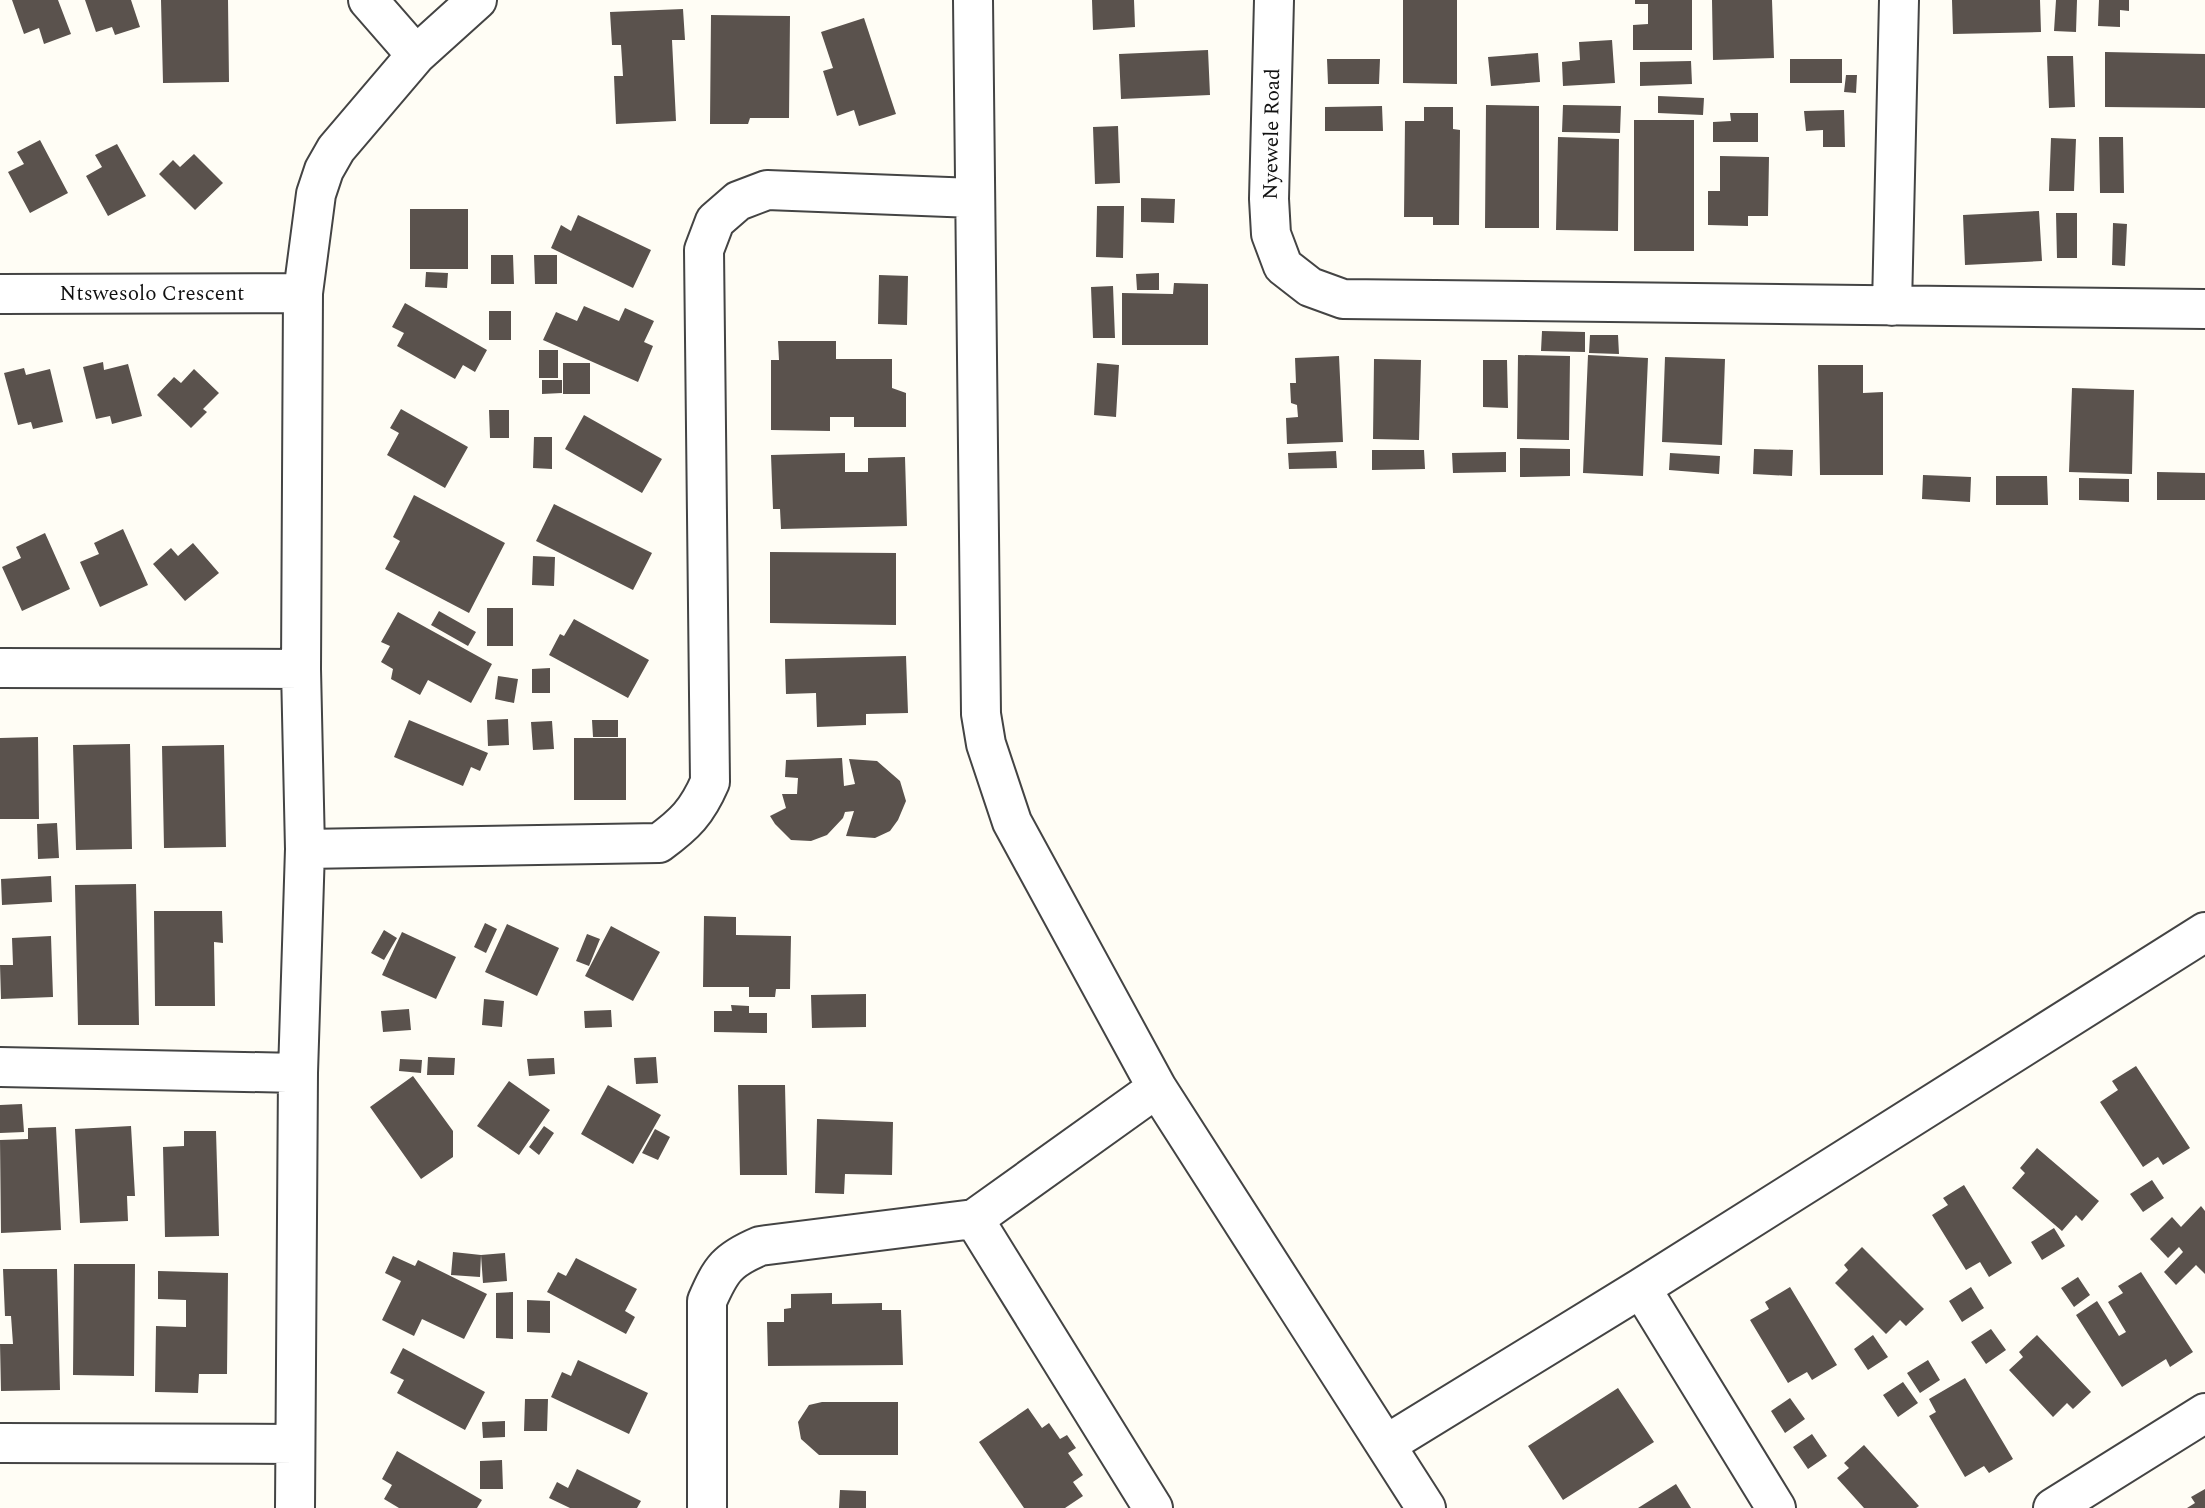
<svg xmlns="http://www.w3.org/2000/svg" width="2205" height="1508" viewBox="0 0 2205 1508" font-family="Spectral,serif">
	<rect width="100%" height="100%" fill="#fffdf5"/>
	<path fill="#5a524d" d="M12,0H58L71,34L44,44L39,28L24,34Z
		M85,0H131L140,27L115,35L112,27L96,32Z
		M161,0H228L229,82L163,83Z
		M1092,0H1134L1135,27L1093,30Z
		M1403,0H1457V84L1403,83Z
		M1635,0H1692V50H1633V25L1648,24V4H1635Z
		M1712,0H1772L1774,58L1713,60Z
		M1952,0H2040L2041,32L1953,34Z
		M2056,0H2077L2076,32L2054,31Z
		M2099,0H2129V11L2120,10V27L2098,26Z
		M683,9L685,40H672L676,121L616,124L614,76H623L621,45H612L610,12Z
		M711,15L790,16L789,118H750L748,124H710Z
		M864,18L896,114L859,126L854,110L837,116L823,71L833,68L821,32Z
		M1612,40L1615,83L1563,86L1562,62L1580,60L1579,42Z
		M1208,50L1210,95L1121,99L1119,54Z
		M2105,52L2205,54V108L2105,107Z
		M1538,53L1540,82L1491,86L1488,57Z
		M2047,56H2073L2075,107L2049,108Z
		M1327,59H1380L1379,84H1328Z
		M1790,59H1842V83H1790Z
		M1691,61L1692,84L1640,86V62Z
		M1846,75H1857L1856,93L1844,92Z
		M1658,96L1704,98L1703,115L1658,113Z
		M1486,105L1539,106V228H1485Z
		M1563,105L1621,106L1620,133L1562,132Z
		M1382,106L1383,131H1325V107Z
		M1424,107H1453V129L1460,130L1459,225H1433V217H1404L1405,121H1424Z
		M1844,110L1845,147H1823V130L1806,131L1804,111Z
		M1730,113H1758V142H1713V122L1731,121Z
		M1634,120H1694V251H1634Z
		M1118,126L1120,183L1095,184L1093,127Z
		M1558,137L1619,139L1618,231L1556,230Z
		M2099,137H2123L2124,193H2100Z
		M2051,138L2076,139L2074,191H2049Z
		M40,140L68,193L30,213L8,172L24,164L17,152Z
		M117,144L146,196L108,216L86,176L102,167L95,155Z
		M194,154L223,183L195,210L159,174L173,160L180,167Z
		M1720,156L1769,157L1768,216H1748V226L1708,225V191H1720Z
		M1141,198L1175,199L1174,223L1141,222Z
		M1097,206H1124L1123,258L1096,257Z
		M410,209H468V269H410Z
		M2039,211L2042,261L1965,265L1963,215Z
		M2056,213H2077V258H2057Z
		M578,215L651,250L633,288L551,248L561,225L571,231Z
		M2113,223L2127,224L2125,266L2112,265Z
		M491,255H513L514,284H491Z
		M534,255H557V284H535Z
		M426,272L448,273L447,288L425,287Z
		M1159,273V290H1137L1136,274Z
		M879,275L908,276L907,325L878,324Z
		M1174,283L1208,284V345H1122V293L1173,294Z
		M1113,286L1115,338H1093L1091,287Z
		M405,303L487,350L475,372L463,365L455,379L397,346L404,333L392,327Z
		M584,306L619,321L625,308L654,321L644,342L653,346L638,382L543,340L556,312L577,321Z
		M489,311H511V340H489Z
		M1542,331L1585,332V352L1541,351Z
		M1590,335H1618L1619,354L1589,353Z
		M778,341H836V359H892V388L906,393V427H854V417H830V431L771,430V360H779Z
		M539,350H558V378H539Z
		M1518,355L1570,356L1569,440L1517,439Z
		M1588,355L1648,358L1643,476L1583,473Z
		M1339,356L1343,442L1287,444L1286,418L1298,417L1297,405L1291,403L1290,383H1296L1295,358Z
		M1665,357L1725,359L1722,445L1662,442Z
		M1374,359L1421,360L1419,440L1373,439Z
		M1483,360H1507L1508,408L1483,407Z
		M103,362L104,370L128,364L142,416L112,424L110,416L96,419L83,367Z
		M563,363H590V394H563Z
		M1097,363L1119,365L1116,417L1094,415Z
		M1818,365H1863V393L1883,392V475H1820Z
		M24,368L26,375L50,369L63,422L33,429L31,422L18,425L4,373Z
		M194,369L219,393L203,409L207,412L191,428L157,395L174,377L181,383Z
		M542,380H562V393L542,394Z
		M2072,388L2134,390L2132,474L2069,472Z
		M401,409L468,447L445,488L387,455L399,433L390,428Z
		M489,410H509V438H490Z
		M584,415L662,459L642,493L565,449Z
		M534,437H552V469L533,468Z
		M1520,448L1570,449V476L1520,477Z
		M1754,449L1793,450L1792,476L1753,474Z
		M1372,450H1424L1425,469L1372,470Z
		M1336,451L1337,468L1289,469L1288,453Z
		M1506,452V472L1453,473L1452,453Z
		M845,453V472H868V458L905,457L907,526L781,529L780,509H773L771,455Z
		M1670,453L1720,456L1719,474L1669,470Z
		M2157,472L2205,473V500H2157Z
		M1923,475L1971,477L1970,502L1922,499Z
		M1996,476H2047L2048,505H1996Z
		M2079,478L2129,479V502L2079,500Z
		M414,495L505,543L469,613L385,569L400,541L393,537Z
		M554,504L652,553L633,590L536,541Z
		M123,529L148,585L100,607L80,562L99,554L94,543Z
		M45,533L70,589L22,611L2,567L21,558L16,547Z
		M193,543L219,573L185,601L153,564L171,548L178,556Z
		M770,552L896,553V625L770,623Z
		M533,556L555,557L554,586L532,585Z
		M487,608H513V646H487Z
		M439,611L476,632L468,646L431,625Z
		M398,612L492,664L471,703L428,680L420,695L391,679L393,669L381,662L390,646L381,642Z
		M574,619L649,660L628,698L549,655L560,634L564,636Z
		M906,656L908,713L866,714V725L817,727L816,693L786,694L785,659Z
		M550,668V693H532V669Z
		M498,676L518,679L514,703L495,699Z
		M508,719L509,745L488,746L487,720Z
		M409,720L488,753L480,771L471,767L463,786L394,757Z
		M592,720H618V737H593Z
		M552,721L554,749L533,750L531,722Z
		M38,737L39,819H0V738Z
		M574,738H626V800H574Z
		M130,744L132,849L76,850L73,745Z
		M224,745L226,847L164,848L162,746Z
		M842,758L844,786L855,784L849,759L877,761L900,781L906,801L898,820L890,831L875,838L846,836L854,811L845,812L843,818L827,835L811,841L791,840L775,824L770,816L786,808L782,794H797L798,778L785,777L786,760Z
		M57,823L59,858L38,859L37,824Z
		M51,876L52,902L2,905L1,879Z
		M136,884L139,1025H78L75,885Z
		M154,911H222L223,943L214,942L215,1006H155Z
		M704,916L736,917V935L791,936L790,989H776L775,997H749V987H703Z
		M485,923L497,929L486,953L474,947Z
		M507,924L559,948L537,996L485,972Z
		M611,926L660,952L633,1001L585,976Z
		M384,930L397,938L384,960L371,953Z
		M402,932L456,957L436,999L382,975Z
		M587,934L600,939L589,966L576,961Z
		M51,936L53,997L1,999L0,965H13L12,938Z
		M866,994V1027L812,1028L811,995Z
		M484,999L504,1001L502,1027L482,1025Z
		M731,1005L749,1006V1013H767V1033L714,1032V1011H732Z
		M409,1009L411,1030L383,1032L381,1011Z
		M611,1010L612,1027L585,1028L584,1011Z
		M428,1057L455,1058L454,1075H427Z
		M656,1057L658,1083L636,1084L634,1058Z
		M554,1058L555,1074L529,1076L527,1059Z
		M400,1059L422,1060L421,1073L399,1071Z
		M2136,1066L2190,1148L2163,1165L2158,1157L2143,1167L2100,1102L2118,1090L2112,1081Z
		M413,1076L453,1131V1157L421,1179L370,1107Z
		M509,1081L550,1110L519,1155L477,1126Z
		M608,1085L661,1115L633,1164L581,1134Z
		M738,1085H785L787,1175H740Z
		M22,1104L24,1132L0,1133V1105Z
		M817,1119L893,1122L892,1175L845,1174L844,1194L815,1193Z
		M131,1126L135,1196H127L128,1221L80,1223L75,1129Z
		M544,1126L554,1133L539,1155L529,1147Z
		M56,1127L61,1230L1,1233L0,1140L28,1139V1128Z
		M655,1129L670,1137L658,1160L642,1153Z
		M184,1131H216L219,1236L165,1237L163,1147L184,1146Z
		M2037,1148L2099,1201L2082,1221L2076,1215L2062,1231L2012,1188L2025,1173L2020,1168Z
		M2152,1180L2164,1198L2143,1212L2130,1194Z
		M1964,1185L2012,1263L1989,1277L1980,1262L1966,1270L1932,1215L1948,1205L1943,1198Z
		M2201,1206L2205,1211V1274L2196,1265L2176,1285L2164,1272L2183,1252L2179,1247L2168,1258L2150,1239L2172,1217L2181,1227Z
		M2054,1228L2065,1246L2042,1260L2031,1242Z
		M1862,1247L1924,1309L1906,1326L1900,1320L1886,1334L1835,1283L1848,1270L1844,1265Z
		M453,1252L481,1255L480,1277L451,1275Z
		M505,1253L507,1281L483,1283L481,1255Z
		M393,1256L415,1266L418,1260L487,1294L464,1339L422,1319L414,1336L382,1320L401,1281L385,1273Z
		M576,1258L637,1289L625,1311L635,1317L626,1334L547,1292L558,1272L566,1276Z
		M74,1264H135L134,1376L73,1375Z
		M3,1269H57L60,1390L1,1391L0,1344H13L11,1316H5Z
		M158,1271L228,1273L227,1374H199L198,1393L155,1392L156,1326L186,1327V1300L158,1299Z
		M2141,1272L2193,1352L2170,1367L2166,1359L2122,1387L2076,1315L2097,1301L2119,1336L2126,1332L2108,1302L2123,1293L2118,1286Z
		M2078,1277L2090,1295L2074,1307L2061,1288Z
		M1790,1287L1837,1365L1812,1380L1807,1372L1788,1383L1750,1320L1769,1309L1765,1302Z
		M1971,1287L1984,1308L1962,1322L1949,1301Z
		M513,1292V1339L496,1338V1293Z
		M832,1293V1304L882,1303V1310H901L903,1365L768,1366L767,1322H784V1309L791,1308V1294Z
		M527,1300L550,1301V1333L527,1332Z
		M1991,1329L2006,1350L1986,1364L1971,1342Z
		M1873,1335L1888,1357L1868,1370L1854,1349Z
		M2037,1335L2091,1392L2073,1409L2067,1403L2053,1417L2009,1370L2023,1357L2019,1352Z
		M403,1348L485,1392L465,1430L397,1393L404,1380L390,1373Z
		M578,1360L648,1393L629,1434L551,1397L562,1372L571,1376Z
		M1928,1360L1940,1380L1920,1393L1907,1373Z
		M1965,1378L2013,1459L1989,1473L1984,1466L1965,1477L1929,1416L1936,1412L1929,1399Z
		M1903,1382L1918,1403L1898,1417L1883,1395Z
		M1618,1388L1654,1442L1563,1500L1528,1446Z
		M1790,1398L1805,1419L1785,1433L1771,1411Z
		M525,1399H548L547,1431H524Z
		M822,1402H898V1455H819L801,1439L798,1422L809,1405Z
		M1028,1408L1042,1428L1049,1423L1060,1439L1067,1435L1076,1448L1068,1453L1083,1475L1073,1482L1083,1496L1065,1508H1024L979,1442Z
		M505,1421V1437L483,1438L482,1422Z
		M1812,1434L1827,1456L1808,1469L1793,1447Z
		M1864,1445L1919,1506L1916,1508H1864L1837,1478L1849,1468L1844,1463Z
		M397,1451L482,1500L477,1508H399L384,1499L392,1485L382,1479Z
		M502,1460L503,1489H480V1461Z
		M577,1469L641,1501L637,1508H570L549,1498L557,1482L568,1488Z
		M1676,1484L1691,1508H1638Z
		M2205,1489V1508H2187L2195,1503L2191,1497Z
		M840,1490L866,1491V1508H839Z"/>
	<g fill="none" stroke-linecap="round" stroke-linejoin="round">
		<defs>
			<path id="minor" d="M368,0L416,55
				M973,0L981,714L986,744L1012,822L1157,1088L1426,1508
				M1274,0L1269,199L1271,234L1283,266L1310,287L1343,299L2205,309
				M0,294L303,293
				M1892,306L1899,0
				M0,668L301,669
				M305,849L659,843C685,824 697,812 710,782L704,250L715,221L738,201L767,190L974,198
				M0,1067L298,1073
				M974,1219L1153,1508
				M1641,1288L1776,1508
				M0,1443L295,1444
				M1387,1444L1641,1288L2205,932
				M295,1508L298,1073L305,849L301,669L303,293L316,194L324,170L336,149L416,55L477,0
				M707,1508V1301C721,1269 727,1260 760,1246L974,1219L1157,1088
				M2053,1508L2205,1413"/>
		</defs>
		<use href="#minor" stroke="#444" stroke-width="42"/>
		<use href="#minor" stroke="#fff" stroke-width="38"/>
	</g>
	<g text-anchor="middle" stroke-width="7" stroke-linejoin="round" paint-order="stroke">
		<g font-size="21" fill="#111" stroke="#fff">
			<text transform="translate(1271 134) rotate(-89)" y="7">Nyewele Road</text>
			<text x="152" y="300">Ntswesolo Crescent</text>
		</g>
	</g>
</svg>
